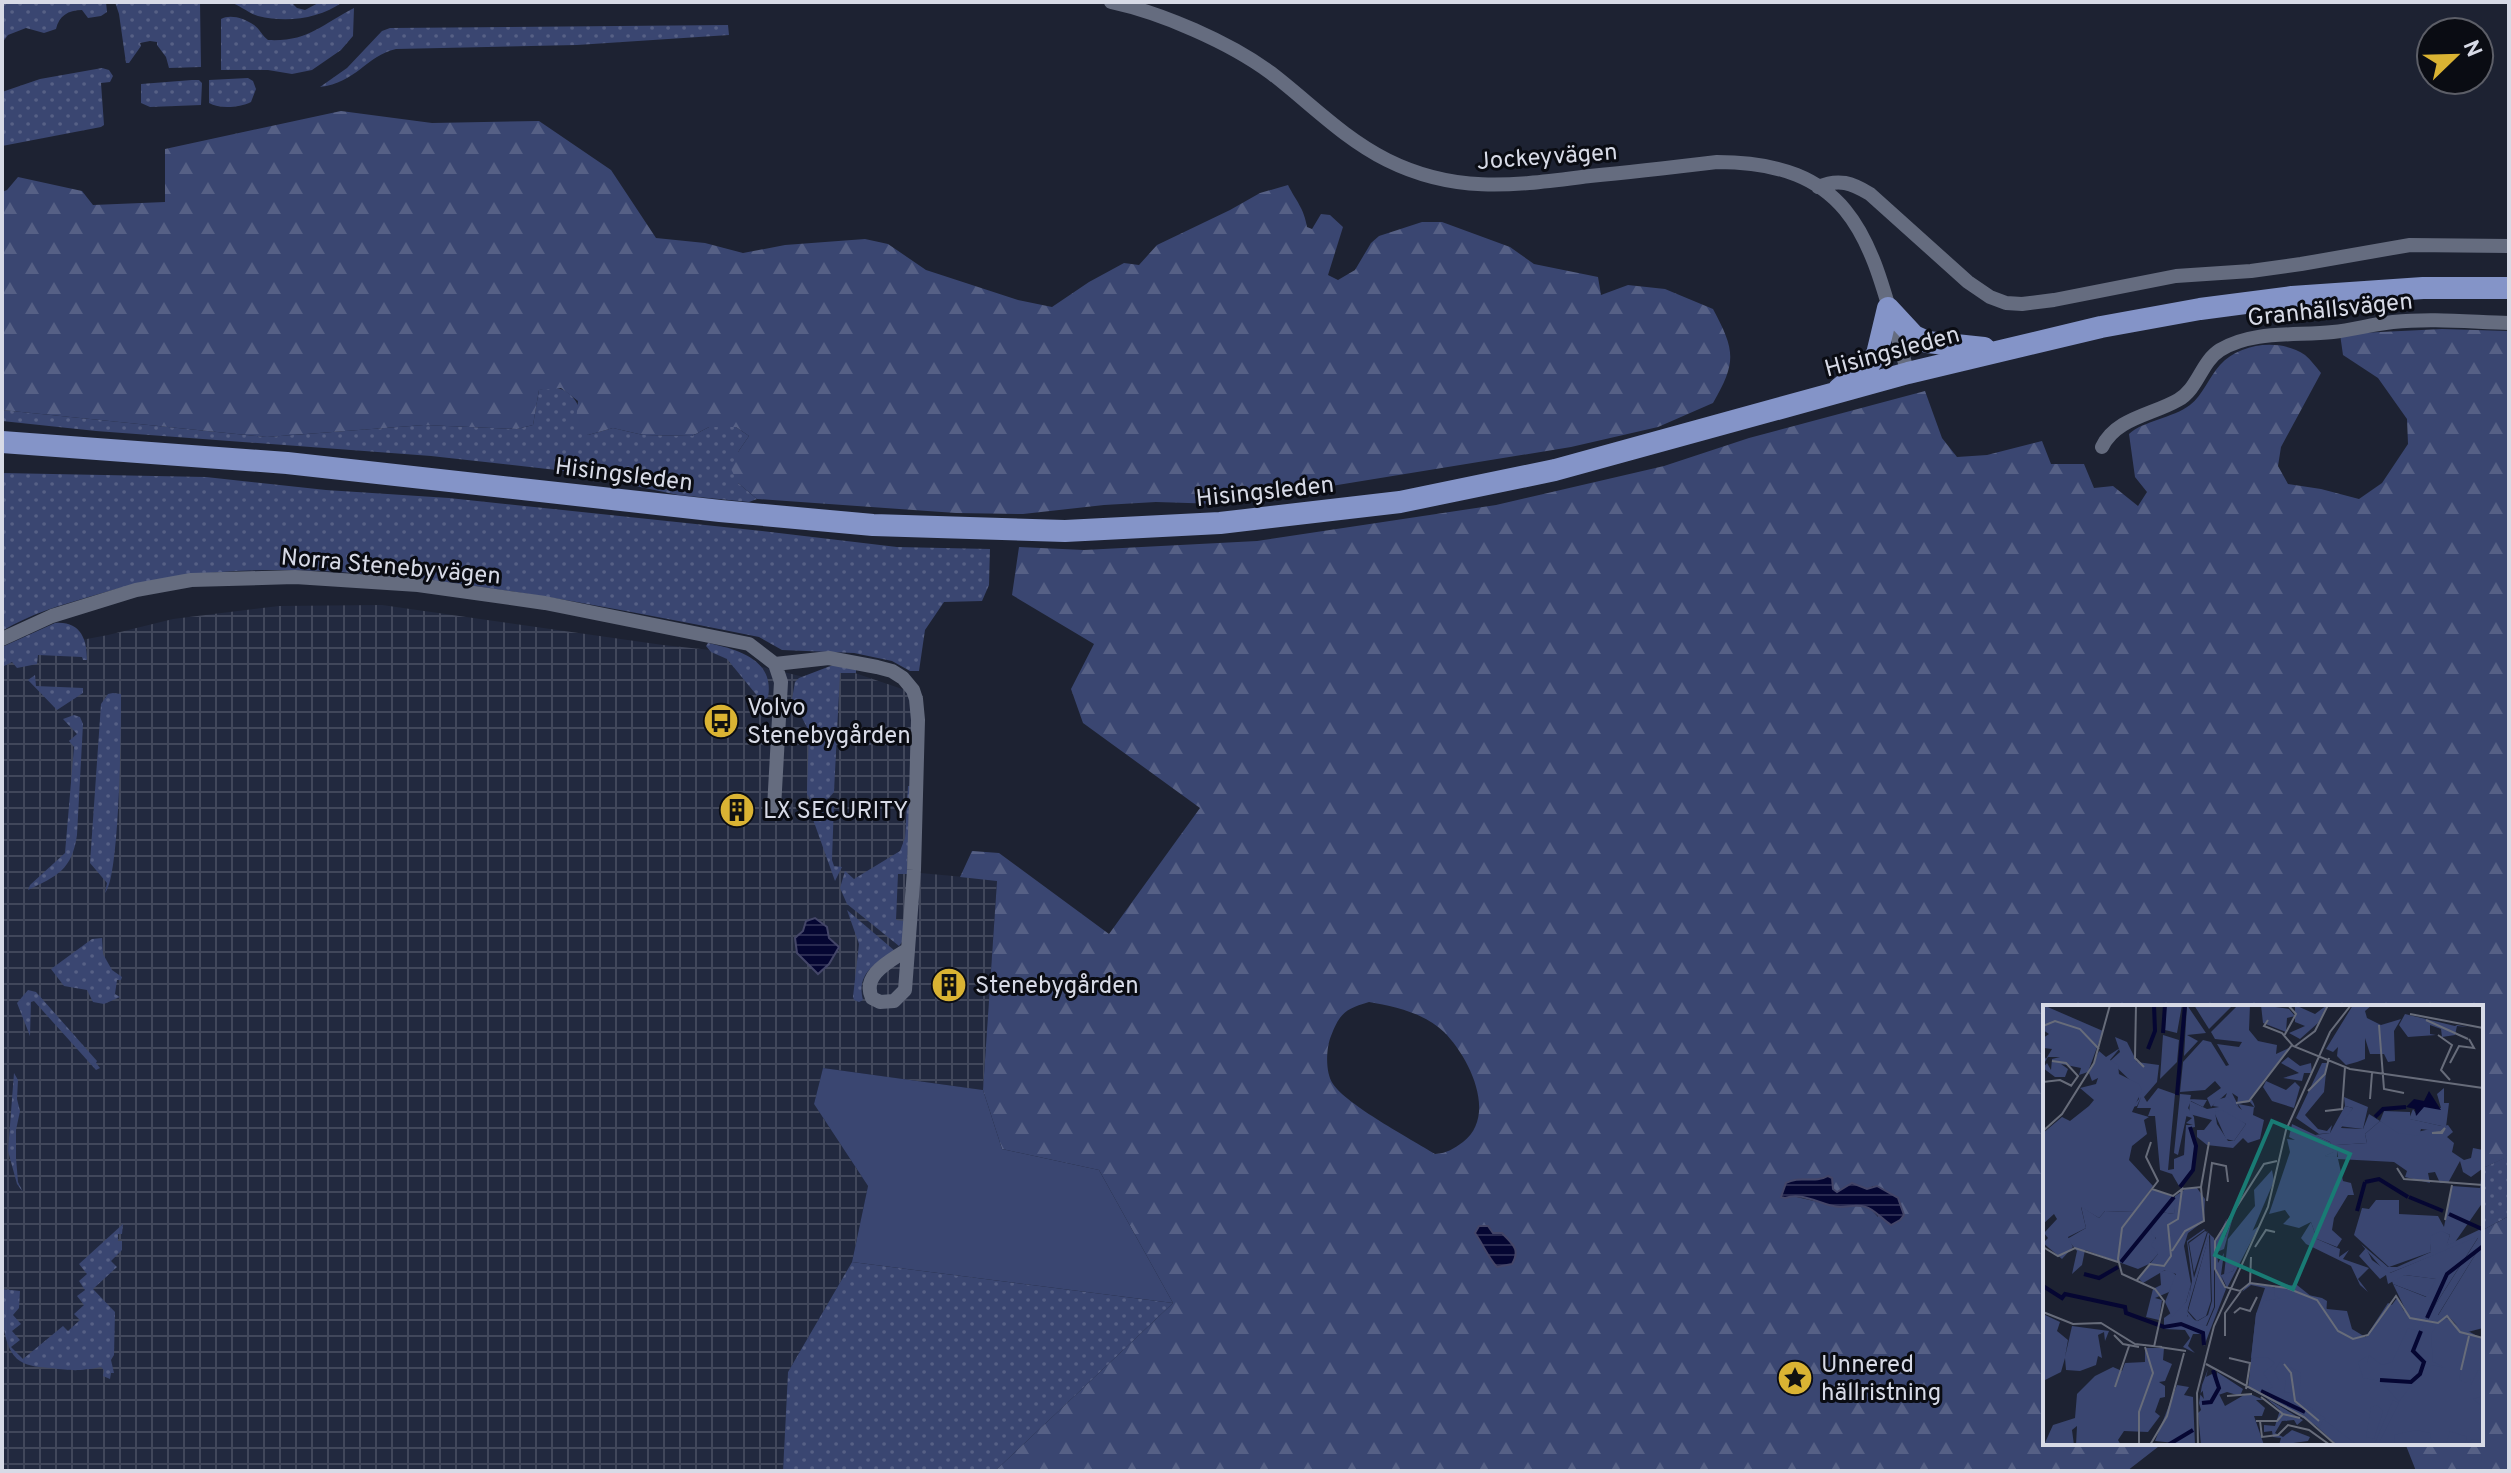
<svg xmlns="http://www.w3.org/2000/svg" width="2511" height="1473" viewBox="0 0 2511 1473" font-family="Overpass,sans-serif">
	<defs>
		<pattern id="industrial-grid" width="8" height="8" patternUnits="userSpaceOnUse" patternTransform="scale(2)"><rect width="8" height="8" fill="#22293f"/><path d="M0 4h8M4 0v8" fill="none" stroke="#41475b"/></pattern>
		<pattern id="grass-dots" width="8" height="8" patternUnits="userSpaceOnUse" patternTransform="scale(2)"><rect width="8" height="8" fill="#3a4671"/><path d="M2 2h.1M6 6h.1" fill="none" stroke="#566085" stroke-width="1.8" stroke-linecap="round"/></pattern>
		<pattern id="forest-firs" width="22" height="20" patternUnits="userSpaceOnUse" patternTransform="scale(2)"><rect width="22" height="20" fill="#3a4671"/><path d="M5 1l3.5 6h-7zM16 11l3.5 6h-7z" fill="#566085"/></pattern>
		<pattern id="water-rules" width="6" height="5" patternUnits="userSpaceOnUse" patternTransform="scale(2)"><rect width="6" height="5" fill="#050632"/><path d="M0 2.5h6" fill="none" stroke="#292a50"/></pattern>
	</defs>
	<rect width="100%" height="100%" fill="#1d2232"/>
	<path fill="url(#industrial-grid)" d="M382,605L663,645L720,651L755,665L808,678L840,668L923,696L920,873L997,880L983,1090L823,1068L814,1104L868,1186L852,1262L788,1372L783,1471H2V655L108,635L173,619L279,606Z"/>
	<path fill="url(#grass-dots)" d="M2,2H106L107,12L101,16L88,18L82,10C68,10 59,16 56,29L44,33L26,28L8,35L2,43Z
		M115,2H200L201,67L169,68L166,57L157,45V42L150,41L140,43L141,46L129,63H126L119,14Z
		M229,2H291L297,8L305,10L320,2H343C318,19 287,23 258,16C248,13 240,5 229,2Z
		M354,8L353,36L341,50L312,70L292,74L268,70H221V19C230,14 244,18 254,25C260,29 262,36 268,40C308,42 321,25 354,8Z
		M728,25L729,35L577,45L396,49C366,56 356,83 320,87L347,68L382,31L390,28Z
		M102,68L109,70L113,76L110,82L101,83L104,125L101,127L2,146V92L40,79Z
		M248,78L253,81L256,89L251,102C239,108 219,109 209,103V80Z
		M192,80H199L202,83L201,105L150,107L141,103V84Z
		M551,387C578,389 582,414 588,435L613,428L643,435L692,436L709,427H736L749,436L738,452V483L757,499L749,502L678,495L565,471L431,456L96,431L2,421V410L267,437L424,425L517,429L533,425L539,390Z
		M2,473L206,477L326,490L449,498L762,531L897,547L990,549L989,585L982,601L944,602L925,630L919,671H910L892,661L854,653L782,650L759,637C652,616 545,594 436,581C317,567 208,561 92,596C61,605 30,614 2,631Z
		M55,623C80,621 87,638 87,660H83L82,657L38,655L37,664L17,668L12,662L2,667V647Z
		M708,643C736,649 775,659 768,697L764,700L759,698L727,659L711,652L706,646Z
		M833,665L856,669V673H840L834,792L829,798L812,803L807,794L809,731L792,699L795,682L799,678Z
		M35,675L36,686L83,688V693L57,710L28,680Z
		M113,693L121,694C121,723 120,878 105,893L107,883L90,863L101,704L108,694Z
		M74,715L80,717L83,724L77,835C72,870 57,876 28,890L30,885L65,853L74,747L69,741L77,734L63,719Z
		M908,786H910L907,874H898L896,920L905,921L902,942L899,946L847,904L840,888L845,871L854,879L900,851L905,838Z
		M834,803L832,860L834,866L842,867L835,881L810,811L826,804Z
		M847,910L895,951C875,964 856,973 863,1000L859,1002L854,1000L853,997L859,944Z
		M102,938L103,954L112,970L122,977L121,980H117L115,994L120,997L104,1004L93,1002L87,990L64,986L51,969L92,939Z
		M28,990L36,992L97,1061L96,1063L100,1068L96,1070L34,1001L31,1002L30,1036L17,1003Z
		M14,1073L18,1080L17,1099L20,1111L16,1130V1158L18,1182L23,1192L17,1184L8,1151Z
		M2509,1153V1216L2481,1231V1169L2504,1158Z
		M123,1224L122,1234H118V1241H122V1250L111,1261L117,1267L93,1289L115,1312L114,1355L111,1360L114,1373H111L110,1379L103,1376L104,1370L101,1367C79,1371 74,1371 51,1368C41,1367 29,1367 20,1361C1,1348 2,1310 2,1289L20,1291L19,1308L13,1315L21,1324L12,1331L20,1340L11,1347L23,1359L63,1326L68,1331L80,1320L74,1314L84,1305L77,1296L85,1290L79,1281L87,1274L79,1264Z
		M852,1262L1173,1303L995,1471H783L788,1372Z"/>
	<path fill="url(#forest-firs)" fill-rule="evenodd" d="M341,111L432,123L539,121L611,170L656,238L705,243L743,253L785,245L865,239L888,244L926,270L1018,300L1052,307L1089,282L1124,263L1139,265L1157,245L1230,210L1260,193L1288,185C1296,201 1304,208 1307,227L1312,229L1321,214L1330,215L1343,227L1328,275L1338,280L1355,270L1371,243L1379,236L1422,222H1442L1510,247L1534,264L1598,277L1601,295L1628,285L1665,289L1713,309C1735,350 1737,362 1713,403L1658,427L1571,447L1220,504L1156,502L1104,505L1023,514L956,513L757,499L738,483L731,469L738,452L749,436L736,427H709L692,436L643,435L613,428L588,435L576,422L578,401L561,388L539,390L533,425L517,429L424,425L267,437L2,410V192L7,190L18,177L82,191L93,205L165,202V149Z
		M2442,329L2509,331V1153L2505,1158L2481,1169V1007H2045V1443H2163L2127,1471H995L1173,1303L1099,1170L1002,1149L983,1090L997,881L960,877L972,851L999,853L1109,934L1200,808L1083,723L1071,689L1094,644L1012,595L1019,547L1084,550L1257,541L1496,505L1664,466L1749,438L1925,391L1942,438L1957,457L1987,455L2042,441L2051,464H2084L2094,488L2113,486L2138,506L2147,492L2135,477L2129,434C2143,421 2173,418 2190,405C2203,395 2209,377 2220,365C2240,343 2280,338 2305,355C2311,360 2316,367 2321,373L2281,447L2278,466L2288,484L2321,489L2359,499L2382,483L2408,444L2407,419L2378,378L2343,355L2340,334ZM1369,1002C1394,1006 1424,1013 1444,1032C1469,1057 1498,1115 1463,1142C1453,1149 1448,1153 1435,1154C1411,1139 1347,1105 1333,1084C1325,1073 1326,1048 1331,1036C1340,1013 1345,1009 1369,1002ZM1791,1180L1820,1181L1837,1192L1868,1189L1873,1186L1878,1217L1870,1208L1856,1204L1841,1207L1792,1196L1786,1183Z
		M2509,1216V1471H2416L2405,1443H2481V1231Z"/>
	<path fill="#3a4671" d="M823,1068L983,1090L1002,1149L1099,1170L1173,1303L852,1262L868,1186L814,1104Z"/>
	<path fill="url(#water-rules)" stroke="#444668" stroke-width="2" d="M815,918L827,927L829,938L839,947L829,964L818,974L797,953L795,938L803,931L806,921Z
		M1828,1176L1832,1178L1833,1189L1837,1192L1852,1183L1867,1189L1877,1186L1898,1198L1904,1215L1900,1220L1891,1225C1883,1220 1874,1209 1866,1207C1856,1204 1849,1207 1840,1207C1821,1206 1804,1191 1785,1198L1781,1197L1786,1183C1799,1175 1815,1184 1828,1176Z
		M1479,1226H1488L1493,1233H1502C1512,1244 1521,1249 1512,1264L1497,1267C1487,1256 1483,1244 1475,1233Z"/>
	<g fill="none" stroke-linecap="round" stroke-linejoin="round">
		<path stroke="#656c7f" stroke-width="14" d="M1111,2C1162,13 1229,42 1271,73C1310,103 1343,138 1387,160C1457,195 1517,185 1590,176C1632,172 1675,167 1717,162C1867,162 1872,257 1908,373
			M1818,187C1839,178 1852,183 1870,194L1968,282L1990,297L2006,303L2022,304L2054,300L2176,276L2251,271L2301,264L2410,245L2509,246
			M2102,447C2116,418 2152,415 2178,400C2198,389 2201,362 2220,350C2252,330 2297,336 2333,332C2353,330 2373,324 2393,322C2432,318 2471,322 2509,323
			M2,639L52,616L136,590L191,580L295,577L418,585L545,603L749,644L775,664L781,682L774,808
			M775,664L829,658L877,667L892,671L903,678L913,690L916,699L918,720L914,870L905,990L894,1001L880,1002L872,998C861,974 891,961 908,949"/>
		<path stroke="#8494c8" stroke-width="22" d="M1839,389L1870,363L1877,354L1888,308L1914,336L1927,342L1984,348
			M2,442L287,463L720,511L873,525L1065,531L1220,523L1400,502L1555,470L1908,373L2101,327L2200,309L2292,297L2423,288H2509"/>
	</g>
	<defs>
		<symbol id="bus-disc" viewBox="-11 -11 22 22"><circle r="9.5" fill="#dab333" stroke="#0a0c13"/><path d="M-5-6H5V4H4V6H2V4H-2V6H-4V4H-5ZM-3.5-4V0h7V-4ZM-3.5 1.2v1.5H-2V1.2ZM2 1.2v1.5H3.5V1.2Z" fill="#111"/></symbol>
		<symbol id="building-disc" viewBox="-11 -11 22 22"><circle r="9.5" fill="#dab333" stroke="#0a0c13"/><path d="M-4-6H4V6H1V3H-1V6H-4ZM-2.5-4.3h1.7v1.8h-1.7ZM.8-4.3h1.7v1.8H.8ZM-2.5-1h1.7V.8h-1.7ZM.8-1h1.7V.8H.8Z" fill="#111"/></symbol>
		<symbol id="sight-disc" viewBox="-11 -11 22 22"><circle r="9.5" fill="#dab333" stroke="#0a0c13"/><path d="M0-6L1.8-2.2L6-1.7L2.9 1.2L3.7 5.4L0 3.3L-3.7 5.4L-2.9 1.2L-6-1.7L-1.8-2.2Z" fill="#111"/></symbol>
	</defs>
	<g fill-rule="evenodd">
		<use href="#bus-disc" x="701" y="701" width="40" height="40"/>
		<use href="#building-disc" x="717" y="790" width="40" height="40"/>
		<use href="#building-disc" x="929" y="965" width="40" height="40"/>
		<use href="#sight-disc" x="1775" y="1358" width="40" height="40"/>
	</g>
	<g text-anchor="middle" stroke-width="6" stroke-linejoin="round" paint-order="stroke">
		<g font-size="24" fill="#d7dae6" stroke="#0a0c13">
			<text transform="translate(1547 156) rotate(-4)" y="8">Jockeyvägen</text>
			<text transform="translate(2330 309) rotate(-6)" y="8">Granhällsvägen</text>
			<text transform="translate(1892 351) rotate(-15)" y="8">Hisingsleden</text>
			<text transform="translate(624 474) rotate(7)" y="8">Hisingsleden</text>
			<text transform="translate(1265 491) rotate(-6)" y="8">Hisingsleden</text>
			<text transform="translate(391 566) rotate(5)" y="8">Norra Stenebyvägen</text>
		</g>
		<g font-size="24" fill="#d7dae6" stroke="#0a0c13" text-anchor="start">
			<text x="747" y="715">Volvo<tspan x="747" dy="28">Stenebygården</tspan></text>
			<text x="763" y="818">LX SECURITY</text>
			<text x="975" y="993">Stenebygården</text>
			<text x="1821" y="1372">Unnered<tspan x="1821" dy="28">hällristning</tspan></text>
		</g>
	</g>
	<g transform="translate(2043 1005)">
		<rect width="440" height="440" fill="#1d2232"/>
		<path d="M123,0H139L134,28L122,25ZM144,0L163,28L144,30L155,36L141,51ZM151,0H190L166,24ZM195,0H207L206,25L215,36L234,40L233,49L248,42L207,95H209L211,99L212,103L207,97L194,99L195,92L189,88L196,102L182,93L184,88L168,102L164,93L178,83L172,76L162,85L137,87L140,57L160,35L168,37L183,61L186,60L174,39L196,42L199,37L172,34L168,27ZM362,9L412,21L414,20L425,22L414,21L412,30L399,32L398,24L387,20V29L393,30L365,32L356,20ZM120,30L136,35L134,57L117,74ZM72,32L84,37L94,57L116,60L114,77L101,92L104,97L115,83L132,89L125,165L131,164V154L141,150L143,120H150L143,118L149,113L143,111L144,103L147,94L164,95L160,102L148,96L145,103L151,112L152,122L147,123L153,143L150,167L136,181L129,169L117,165L112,111H105L108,103H94L98,92L94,101L89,102L96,94L92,80L67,56L77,47ZM245,52L257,61L268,58L269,68H261L259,76L240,73L256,68L238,58ZM401,83V98H406L403,122L366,114L370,104L374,110L381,101L398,103L394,89ZM137,89L148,90L135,150L131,148ZM187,98L194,105L188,108L203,119L191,136L183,134L171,107ZM302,101L310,103L298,123L320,124L326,109L337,116L322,129L324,138L294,140V154L281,151L290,147L287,137L272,130L287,128ZM110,184L133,193V198L131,209L117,207L118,214L110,218L115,249L106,259L95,264L42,245L39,260L29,269L34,246L24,234L43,223L38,201L56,213L62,206L91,207ZM190,212L181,244L174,247L175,258L181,248L178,270L190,266L205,229L216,221L184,283L178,270L183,284L163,336L161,341L158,329H150L145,341L152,348L140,342L147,333L142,325L121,324V313L143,297L148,279L144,311L164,321L172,302V238L184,213L179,230L182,232ZM268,217L274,234L297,244L296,252L306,245L300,254L326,263L315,274L325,287L317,280L308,261L263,239L258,233ZM440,223V237L395,310L440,334V440H294L271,419L205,383L213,309L222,283L208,280L199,287L206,277L279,293L284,296L283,311L322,333L345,298L382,316L435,233L344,269L318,239L345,262H354L388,247L386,230L398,225L407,230L404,240ZM162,226L164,227L151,268L146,238ZM166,230L168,296L163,311L154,316L145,306ZM126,264L135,272L126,287L112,293L119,295L116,315L103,312L110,284L118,280L117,267ZM362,270L394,274L384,292L350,279L348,273ZM165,364L163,372L171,368L175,385L174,367L200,384L197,391L184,387L161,395L159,380Z" fill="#3a4671"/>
		<path d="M0,0L60,26L45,67L36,70L38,63L18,59L25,64L22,72H12L0,63L4,58L8,65L9,54L17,52H5L0,60V48L3,54L9,44L1,43L0,33L6,29L0,25ZM218,0L246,4L252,11L244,13L243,27L220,18ZM252,0L272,9L284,0L275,18L257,34L246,28L262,21L252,17ZM310,0H329L322,6L324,13L338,20L358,14L351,26L352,56L345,57L341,49H327L322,33V54L314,57L303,60L294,51L295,42L290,47L283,44ZM77,43L67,55L75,60L76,69L96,79L99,85L89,107L106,112L101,115L104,129L89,141L86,155L110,181L91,207L62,206L56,213L38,202L43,223L25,232L30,242L19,254L0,238L5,233L1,228L14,214L11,209L0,219V128L19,112L27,116L46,101L51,95L37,83L53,79L55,73L49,76L46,68L56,46L63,52ZM279,58H284L281,87L262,110L275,124L284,126L289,120L287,128L276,129L253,113ZM223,76L243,85L252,77L257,82L251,103L229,96L220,82ZM184,92L199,105L195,99L211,102L210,110L221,115L217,134L205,138L200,133L190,143L164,140L154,132V125H161L169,115L146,109L147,96L164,104L176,102L170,101L173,95ZM179,105L203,119L191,136H185L174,119L172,107ZM301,92L325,102L320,124L296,121L310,103L302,101ZM337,116L365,129L405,120L410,127L404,132L411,138L409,147L421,155L428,153L430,143L440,145V197L412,237L403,241L407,230L398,226L387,231L388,247L346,262L311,230L319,203L326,204L333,195H356V209L395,211L401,222L409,181L437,183L439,164L428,172L420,167L417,156L405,178H397L392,167L385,168L387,178L362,172L364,166L351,157L295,154L300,176L308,178L311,190H305L291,213L289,225L299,234L294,242L274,234L268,217L256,223L240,219L247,212L242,205L226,209L247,147L244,134L252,135L246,132L249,119L287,137L291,147L282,151L295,152L293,140L324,138L322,129ZM229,165L231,176L201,246L190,266L181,270L185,234L212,201L211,185ZM144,183H154L162,194L161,216L145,228L141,241L148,279L143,297L129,312L122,297L133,269L122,265L100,278L95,273L115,249L108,240L113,233L108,229L110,218L117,207L131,209L132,191ZM436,231L382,316L366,312L350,279L383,292L393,274L362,270L345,279L343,270L337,274L316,251L323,243L329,255L347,268ZM440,237V323L421,328L406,312L391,317ZM254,280L284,304L304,306L309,324L324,333L354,293L364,312L383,318L404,313L425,332L416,375L423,378L427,374L428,380L435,365L440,366V391L430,394L440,402V436L430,434L422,440L424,432L407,426L403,440H389L387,428L373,425L351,430L352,440H335L356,398L350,395L331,440L313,439L280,414L277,423L218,387L230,382L220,368L232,358L224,352L208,353L213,309L221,296L238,293L231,291L232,281ZM381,318L393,322L388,329L390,357L403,363L389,360L377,368L356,397L338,376L320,373L315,357L324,351V358L326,350L339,360L349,357L365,323L378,327ZM237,357L258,368L256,394L283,414H277L248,387L241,388L243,375H236L231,366ZM0,309L17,317L14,326L25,335L22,352L29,321L66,326L62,336L61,327L55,330L59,353L55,351L53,360L37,366L23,365L22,353L18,367L0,376ZM102,343H121L120,355L129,359L122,376L116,377L122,381V392L117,393L112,407L117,411L105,427L81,426L75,435L78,440H33L34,421L29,425L31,440H1L10,420L32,413L34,389L52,371L70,362L79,366L82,358L102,357ZM134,380L146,382L141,390L150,392L152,440L112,436ZM159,380L164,381L157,389L161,394L174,385L182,401L201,390L207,389L221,395H213L222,403L219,411H211L221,440H158L155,408L158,405L156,398ZM223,393L260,415L254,420L251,415L239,416L232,428L240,432L249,425L267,432L265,436L236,440L238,433L230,432L229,426L221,427V420L232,421L237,405Z" fill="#3a4671" fill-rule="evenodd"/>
		<path d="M341,106L367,107V114L403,122L400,127L378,124L376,131L355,128L337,116ZM161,224L171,233V302L163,321L148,317L143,308L149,276L144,236ZM162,225L165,227L151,273L145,237ZM167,228L169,296L165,310L153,317L144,306ZM334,400L340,406L331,434L323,432L328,402Z" fill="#3a4671" fill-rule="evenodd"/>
		<path d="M386,86L398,105L381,102L373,111L372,104L363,102L371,94L381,96Z" fill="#050632"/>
		<path fill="none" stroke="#050632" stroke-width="4" d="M120,28L122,0M105,44L112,26L111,0M134,90L142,0M332,112L340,104L363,102M322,177L336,174L365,192M137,182L150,165L153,141L147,122M366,192L400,206M314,206L322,177M406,209L439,224M78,257L131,192M41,269L56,273L75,262M0,281L19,293L22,289L82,302L83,308L121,322L138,319L160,328L161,340M384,313L404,269L440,241M337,375L368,377L377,369L381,357L370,346L378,326M218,386L262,407M159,398L168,397L176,383L170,365M125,440L150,425"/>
		<path fill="none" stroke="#676c7a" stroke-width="2" d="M93,0L92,53L101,62M367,9L440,23M225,15L221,21L239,28L250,41L307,64L440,83M383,15L425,34M336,20L341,84L361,88M0,21L12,16L37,24L56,44M395,30L409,40L398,65L407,75M241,31L253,9L245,0M251,42L272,26L285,0M9,56L23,58L35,71L28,81M407,58L416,41L431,43L426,34M0,77L17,75L29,81M265,86L282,69L286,53M327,94L329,68M193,98L206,96L249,40M282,106L299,104L302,62M402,123L399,128H389L398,127ZM0,126L19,109L51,58L67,0M108,137L103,152L115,176L79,223L75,254L79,269L112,284L121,296L111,342M354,163L361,174L440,180M158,182L166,137M164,196L169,158L183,161L185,177M402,215L409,180M0,242L15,251L32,243L75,257M212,242L223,225L232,227M129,246L142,226L161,216L158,182L139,184M94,275L107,259L121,261L128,251L125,220L135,214L139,184L130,191L109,184M207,278L244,283L274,295L295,326L310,334L325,330L353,291L367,313L395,318L404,311L417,327L440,333M207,278L197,286L182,282L172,264V236L221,159L234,156M207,278L208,252M0,307L30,319L58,318L92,339L119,342M191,308L197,303L207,306L214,292M71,330L80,339L96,342M182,331V308L198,286M116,342L143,346M186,353L207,358L203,384M163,359L261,412L293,440M241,359L248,368L252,396L276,416M418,365L426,331M72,382L86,341M184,391L209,389M218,392L240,409L257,413M213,416H234L240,409M217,416L219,432L235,430L245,420L266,425L287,440M96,440V407L110,368L102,342M107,440L124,411L141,348M155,440L154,388L171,321L225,202L243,125L287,27L308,0"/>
		<path fill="#197b74" fill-opacity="0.15" stroke="#197b74" stroke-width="4" d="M229,116L307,149L250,284L172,250Z"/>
		<rect width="440" height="440" fill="none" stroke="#d7dae6" stroke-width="4"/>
	</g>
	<rect width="2511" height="1473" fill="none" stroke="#d7dae6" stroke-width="8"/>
	<g transform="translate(2455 56) rotate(67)"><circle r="38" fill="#0a0c13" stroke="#5c5e67" stroke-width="2"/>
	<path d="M0-6L14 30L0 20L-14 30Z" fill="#dab333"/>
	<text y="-12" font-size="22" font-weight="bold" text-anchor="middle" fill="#d7dae6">N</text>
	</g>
</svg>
